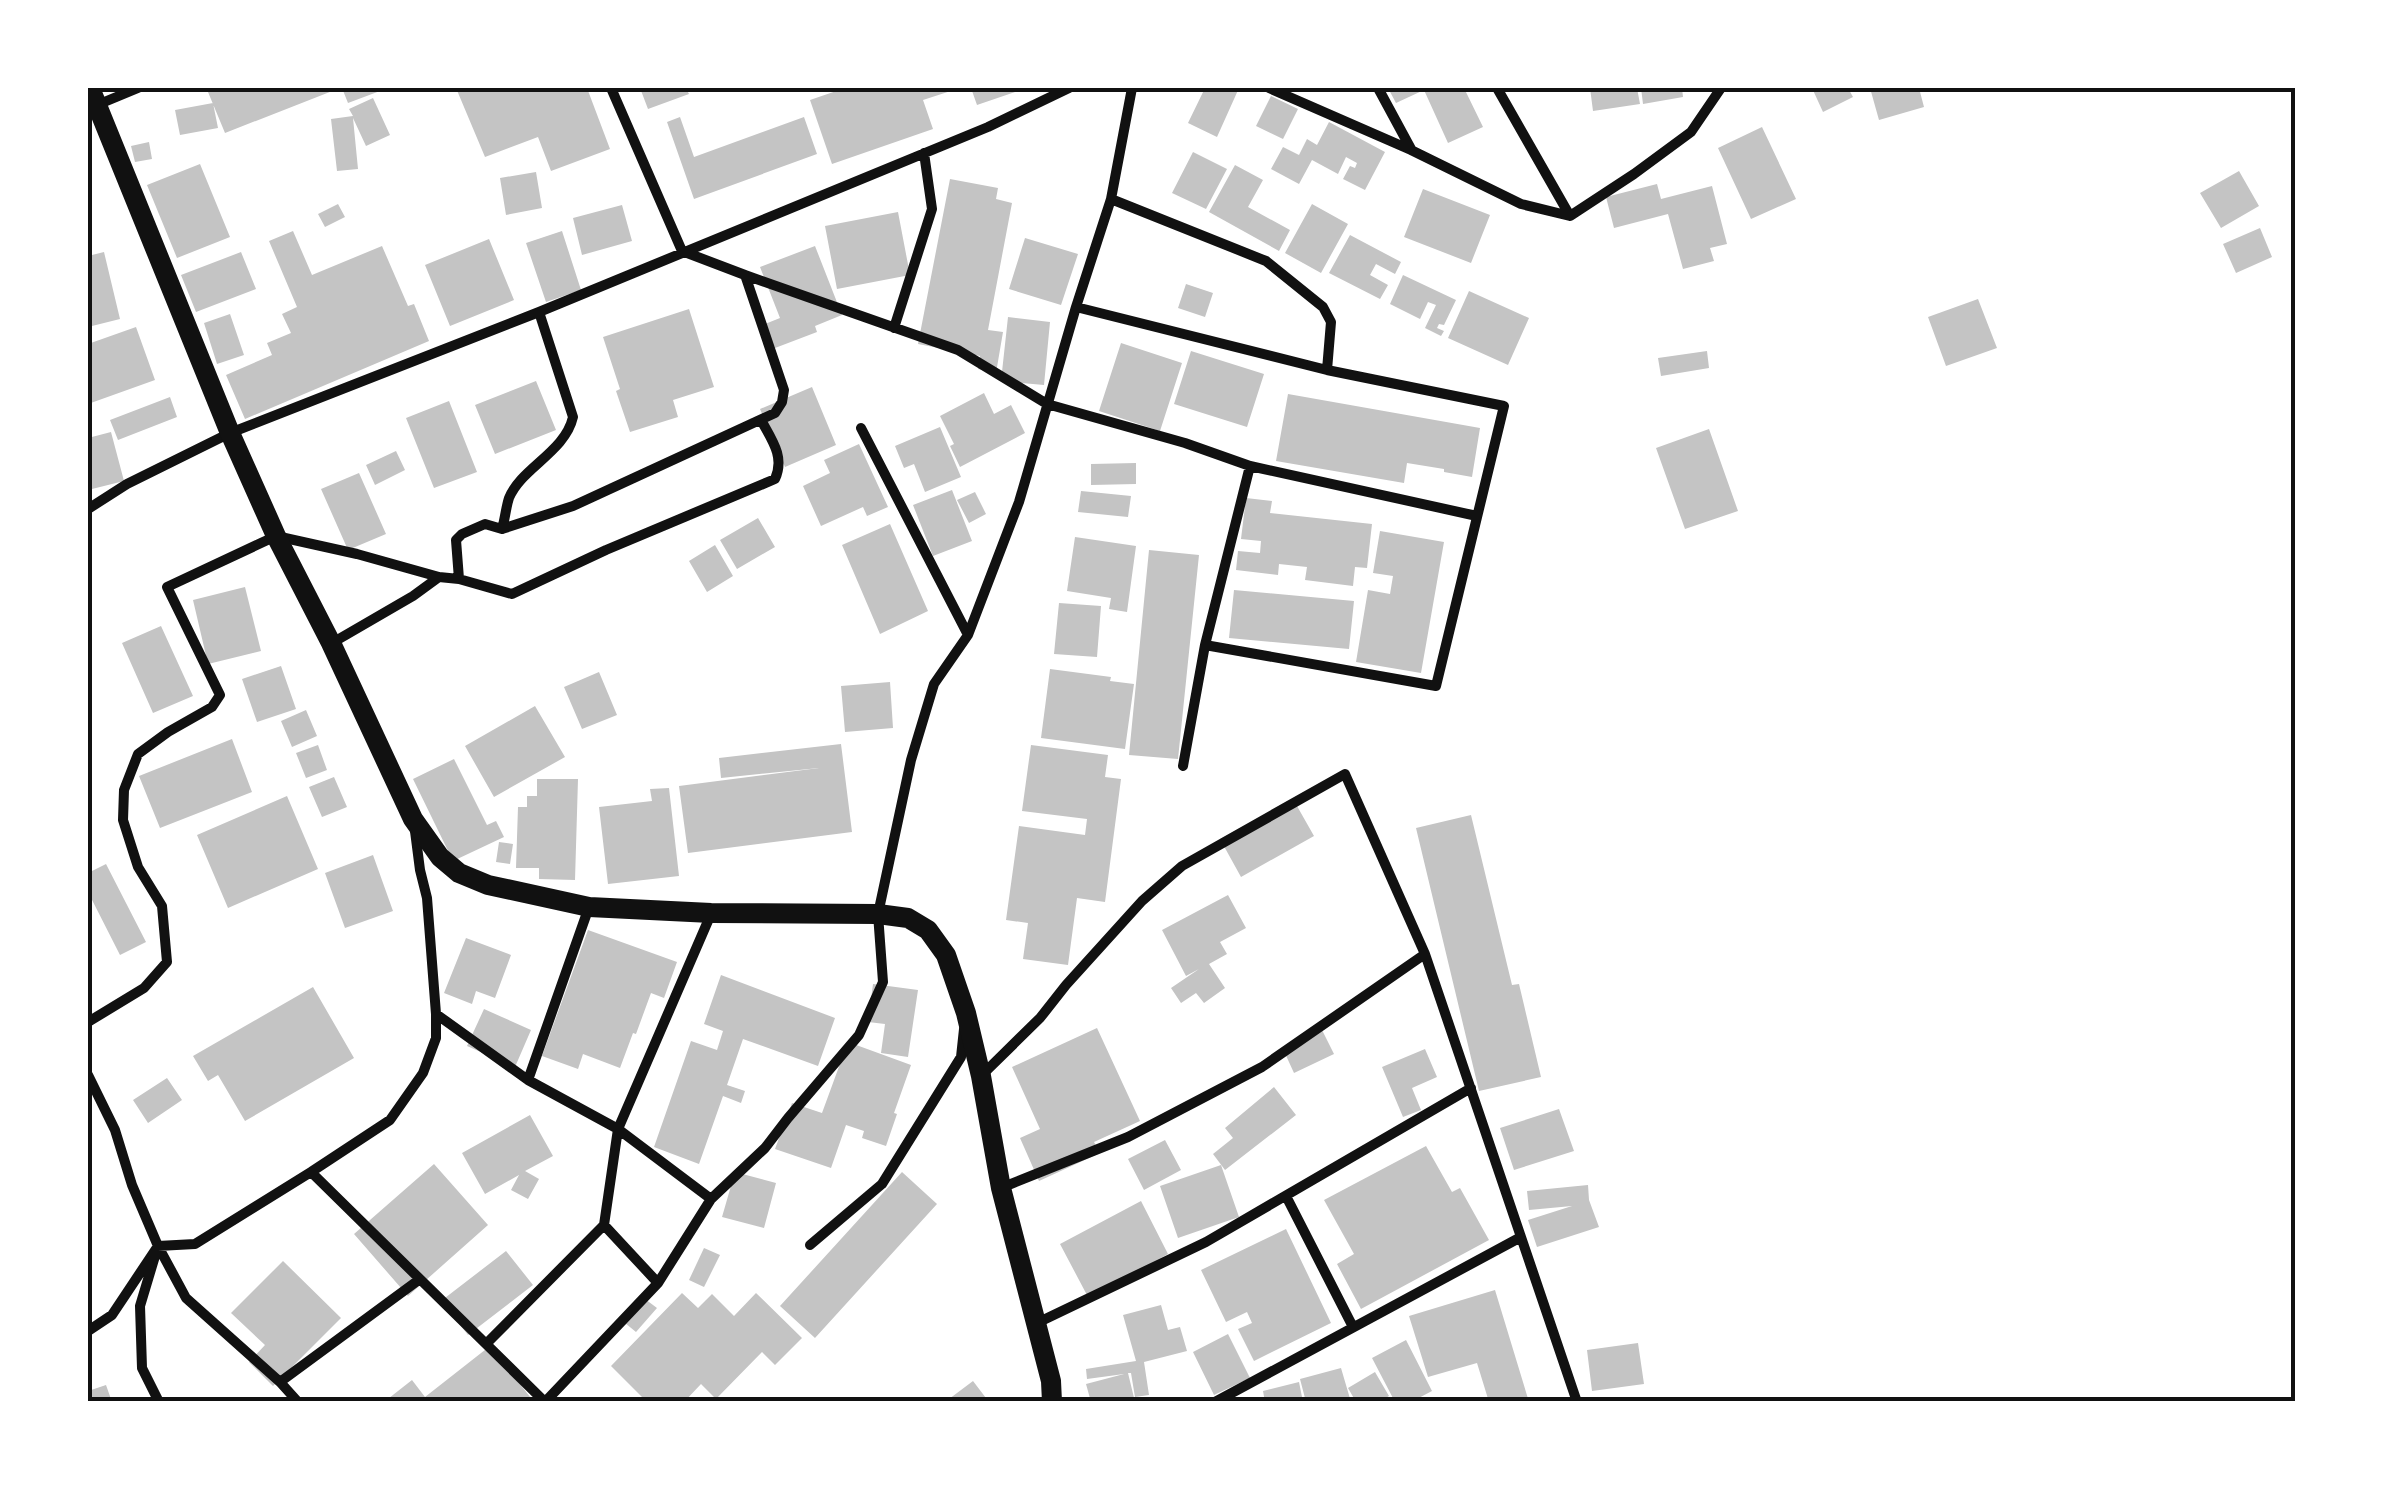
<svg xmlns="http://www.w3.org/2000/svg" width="2383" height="1489" viewBox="0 0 2383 1489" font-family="'Source Sans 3',sans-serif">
	<rect width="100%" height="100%" fill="#fff"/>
	<path fill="#c4c4c4" d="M219,88H340L225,133L208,92Z
		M342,88H388L348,103Z
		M456,88H587L610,149L551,171L538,137L485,157Z
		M640,88H686L689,94L648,109Z
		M845,88H960L923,100L933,129L832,164L810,100Z
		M971,88H1027L977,105Z
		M1205,88H1239L1217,137L1188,123Z
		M1388,88H1464L1483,127L1448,143L1424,90L1396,103Z
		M1590,88H1637L1640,104L1593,111Z
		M1641,88H1682L1683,97L1643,104Z
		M1812,88H1848L1853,97L1823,112Z
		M1870,88H1919L1924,107L1879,120Z
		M1271,96L1298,109L1283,139L1256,126Z
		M373,98L390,135L366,146L353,118L358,169L337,171L331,119L353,116L349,109Z
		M213,103L218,128L180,135L175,110Z
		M680,117L694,157L804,117L817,154L694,199L667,122Z
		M1329,122L1385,152L1365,190L1343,179L1350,166L1355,168L1357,163L1346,157L1338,174L1312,160L1299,184L1271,169L1283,147L1299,155L1307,139L1317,145Z
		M1762,127L1796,199L1751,219L1718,148Z
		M149,142L152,159L135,162L131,146Z
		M1193,152L1227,169L1206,209L1172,193Z
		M200,164L230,237L177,258L147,185Z
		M1235,165L1263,180L1248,207L1290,230L1279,251L1209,212Z
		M2239,171L2259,206L2221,228L2200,193Z
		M536,172L542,208L506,215L500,178Z
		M950,179L998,188L996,199L1012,203L988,330L1003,332L996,373L978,369L980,356L918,344Z
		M1657,184L1661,199L1712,186L1727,244L1710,248L1714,261L1683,269L1668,214L1614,228L1606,197Z
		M1423,189L1490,215L1471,263L1404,237Z
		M338,204L345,217L325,227L318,214Z
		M1312,204L1348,224L1321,273L1285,253Z
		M622,205L632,241L582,255L573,218Z
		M898,212L910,275L837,289L825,226Z
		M2260,228L2272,257L2236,273L2223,244Z
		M293,231L312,275L382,246L408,306L414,304L429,341L245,419L226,375L272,355L267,343L291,333L282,314L297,307L269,241Z
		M562,231L581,290L546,302L526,243Z
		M1350,235L1401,262L1395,274L1376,264L1370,275L1388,285L1380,299L1329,273Z
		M1025,238L1078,254L1061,305L1009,289Z
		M489,239L514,300L450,326L425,265Z
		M815,246L842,315L815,326L817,332L775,348L765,324L780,318L760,267Z
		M104,252L120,319L88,327V256Z
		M241,252L256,289L196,312L181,275Z
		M1403,275L1456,300L1444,325L1439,324L1437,328L1444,331L1441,336L1425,328L1436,305L1428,302L1420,319L1390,304Z
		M1186,284L1213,293L1205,317L1178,308Z
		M1469,291L1529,318L1508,365L1448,338Z
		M1978,299L1997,348L1946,366L1928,317Z
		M689,309L714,387L673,400L678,417L630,432L616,391L620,389L603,337Z
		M230,314L244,355L217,364L204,323Z
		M1008,317L1050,322L1044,385L1001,381Z
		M136,327L155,380L88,404V372L91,371L88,362V344Z
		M1121,343L1182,363L1160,431L1099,411Z
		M1191,351L1264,374L1247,427L1174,404Z
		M1707,351L1709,368L1661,376L1658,358Z
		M536,381L556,430L495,454L475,405Z
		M812,387L836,445L785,467L760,409Z
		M984,393L994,414L1011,405L1025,433L960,467L950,446L954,444L940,416Z
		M1288,394L1480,428L1472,477L1444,472V469L1407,463L1404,483L1276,461Z
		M170,397L177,417L118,440L110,420Z
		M449,401L477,472L434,488L406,418Z
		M940,427L961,477L925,492L914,464L904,468L895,446Z
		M1709,429L1738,511L1685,529L1656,448Z
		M111,432L124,481L88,490V438Z
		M859,444L888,507L867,516L863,507L821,526L803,486L830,473L824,460Z
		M396,451L405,470L375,485L366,465Z
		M1136,463V484L1091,485V464Z
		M359,473L386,534L348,550L321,489Z
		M952,490L972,541L933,556L913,505Z
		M1081,491L1131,496L1128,517L1078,512Z
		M975,492L986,514L969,523L957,500Z
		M1246,498L1272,501L1270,513L1372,524L1367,568L1355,567L1353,586L1305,580L1307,567L1279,564L1278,575L1236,570L1238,551L1260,553L1261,541L1241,539Z
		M758,518L775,547L737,569L720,540Z
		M890,524L928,611L880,634L842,545Z
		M1380,531L1444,542L1421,673L1356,662L1368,590L1390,594L1393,576L1373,573Z
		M1075,537L1136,546L1127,612L1109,609L1111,598L1067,591Z
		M715,545L733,576L707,592L689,561Z
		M1149,550L1199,555L1178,759L1129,755Z
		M245,587L261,651L208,664L193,600Z
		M1234,590L1354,601L1349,649L1229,638Z
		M1059,603L1101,606L1097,657L1054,654Z
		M161,626L193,696L153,713L122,643Z
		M281,666L296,709L257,722L242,679Z
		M1050,669L1111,677L1110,681L1134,684L1125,749L1041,738Z
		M599,672L617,715L582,729L564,687Z
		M890,682L893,728L845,732L841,686Z
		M535,706L565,757L494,797L465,746Z
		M306,710L317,736L292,747L281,721Z
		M232,739L252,792L160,828L139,776Z
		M841,744L852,832L688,853L679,786L819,768L721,778L719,758Z
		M318,745L327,770L306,778L296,753Z
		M1031,745L1108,755L1105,777L1121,779L1105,902L1077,898L1068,965L1023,959L1028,923L1006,920L1019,826L1085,835L1087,819L1022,811Z
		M454,759L487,825L496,821L504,837L453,861L413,779Z
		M334,777L347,807L322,817L309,787Z
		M537,779H578L575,880L539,879V868H516L518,807H527V796H537Z
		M669,788L679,876L608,884L599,807L652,801L650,789Z
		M287,796L318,869L228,908L197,835Z
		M1293,799L1314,836L1241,877L1220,839Z
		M1471,815L1512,985L1519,984L1541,1077L1479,1091L1416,828Z
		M499,842L513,844L510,864L496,862Z
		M373,855L393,911L345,928L325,873Z
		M106,864L146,942L120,955L88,892V873Z
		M1228,895L1246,928L1220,942L1227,954L1209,964L1225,988L1204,1003L1196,993L1181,1003L1171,988L1199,969L1186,976L1162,930Z
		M588,930L677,962L664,998L651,993L636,1034L633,1033L620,1068L583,1054L578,1069L542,1056Z
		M466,938L511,955L495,998L476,991L472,1004L444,993Z
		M721,975L835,1018L818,1066L743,1039L727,1085L745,1091L741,1103L723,1096L699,1164L654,1147L691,1041L717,1050L723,1031L704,1024Z
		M873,984L918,990L908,1057L881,1053L885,1024L868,1022Z
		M313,987L354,1058L245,1121L218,1075L208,1081L193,1056Z
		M484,1009L531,1030L515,1067L467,1046Z
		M1097,1028L1140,1121L1094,1142L1100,1153L1039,1181L1020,1138L1040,1129L1012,1067Z
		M1322,1030L1334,1054L1294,1073L1283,1049Z
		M848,1042L911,1065L894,1113L897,1114L886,1146L862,1138L864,1131L846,1125L831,1168L775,1149L792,1103L822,1113Z
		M1425,1049L1437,1077L1412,1088L1421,1110L1403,1117L1382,1067Z
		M167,1078L182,1100L148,1123L133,1100Z
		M1274,1087L1296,1115L1225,1170L1213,1154L1233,1138L1225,1128Z
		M1559,1109L1574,1151L1514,1170L1500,1128Z
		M530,1115L553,1156L525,1171L539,1179L528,1199L511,1190L519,1175L485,1194L462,1153Z
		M1165,1140L1181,1170L1144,1190L1128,1159Z
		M1426,1146L1452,1192L1460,1188L1489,1240L1361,1309L1337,1264L1354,1254L1324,1200Z
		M434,1164L488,1225L408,1296L354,1234Z
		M1221,1165L1239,1217L1178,1238L1160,1186Z
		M735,1172L776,1183L764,1228L722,1217Z
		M902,1172L937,1204L815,1338L780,1306Z
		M1588,1185L1589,1200L1599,1227L1537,1247L1528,1220L1572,1206L1529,1210L1527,1191Z
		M1141,1201L1168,1254L1088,1297L1060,1244Z
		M1286,1229L1331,1323L1254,1361L1238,1329L1252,1323L1247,1312L1226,1322L1201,1270Z
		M704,1248L720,1255L704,1287L689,1280Z
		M506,1251L533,1285L468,1335L441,1301Z
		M283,1261L341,1318L273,1386L249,1362L265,1345L231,1313Z
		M1495,1290L1529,1402H1489L1477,1363L1428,1377L1409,1316Z
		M682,1293L698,1308L712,1294L734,1316L756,1293L802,1338L775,1365L762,1352L716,1399L701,1384L684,1402H647L611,1366Z
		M645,1299L657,1308L636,1332L625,1323Z
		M1161,1305L1168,1330L1180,1327L1187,1351L1144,1362L1149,1395L1135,1397L1131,1373H1128L1135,1402H1091L1086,1384L1124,1374L1087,1379L1086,1369L1136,1361L1123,1315Z
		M1228,1334L1250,1378L1214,1395L1193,1352Z
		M1406,1340L1432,1391L1411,1402H1395L1372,1358Z
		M1638,1343L1644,1384L1592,1391L1587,1350Z
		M490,1346L534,1402H384L412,1380L425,1397Z
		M1341,1368L1351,1402H1306L1300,1379Z
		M1375,1372L1389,1396L1379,1402H1356L1348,1388Z
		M973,1381L989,1402H945Z
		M1299,1382L1303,1402H1265L1263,1391Z
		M106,1385L112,1402H88V1391Z"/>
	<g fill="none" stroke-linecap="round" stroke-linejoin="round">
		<path stroke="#111" stroke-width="10" d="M1269,88L1411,150L1521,204L1570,216
			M1378,88L1411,149
			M1497,88L1570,216L1634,174L1691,132L1721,88
			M97,105L138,88
			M1111,199L1266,261L1323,307L1331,322L1327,370
			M745,275L958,350L1047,404L1185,443L1250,466L1205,645L1436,686L1504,406L1327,370L1076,307
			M894,328L932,209L924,153
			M861,428L968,635
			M1250,466L1477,516
			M88,509L127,484L230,433L539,312L988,127L1069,88
			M502,529C505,519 506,507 509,498C521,468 565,452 573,417L539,312
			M459,579L456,540L462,534L485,524L502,529L573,506L775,413L782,402L784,390L745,275L682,251L611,88
			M332,643L413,596L439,577
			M1183,766L1205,645
			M436,1014L528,1080L618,1129L711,1199
			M88,1022L144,988L167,962L162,906L138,867L123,820L124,790L138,754L168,732L212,707L220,695L167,587L276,536L357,554L439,577L459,579L512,594L606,550L775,479C785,457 772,440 761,420
			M88,1075L115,1130L132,1185L158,1246L140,1306L142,1368L159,1402
			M982,1075L1040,1018L1066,985L1142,901L1182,866L1345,774L1425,954L1521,1237L1215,1402
			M528,1080L589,907
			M311,1172L545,1402
			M1001,1188L1128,1137L1262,1067L1425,954
			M1286,1196L1353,1327
			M604,1225L658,1283
			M1521,1237L1577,1402
			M810,1245L882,1184L961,1057L964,1029
			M158,1246L186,1298L280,1382L298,1402
			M1037,1323L1206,1242L1471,1088
			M88,1331L112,1315L158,1246L195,1244L311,1172L390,1120L423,1073L436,1038V1014L427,898L420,870L415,831
			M486,1344L604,1225L618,1129L711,914
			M280,1382L420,1279
			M545,1402L658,1283L711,1199L765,1148L788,1118L859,1035L883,982L878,914L911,760L934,684L968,635L1019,502L1076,307L1111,199L1132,88"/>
		<path stroke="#111" stroke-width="20" d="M90,88L230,433L276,536L331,643L413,819L440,857L459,873L488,885L589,907L711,913L878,914L908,918L928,930L946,955L966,1013L981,1076L1001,1188L1051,1381L1052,1402"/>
	</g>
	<rect width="2383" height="1489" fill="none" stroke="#ffffff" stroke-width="180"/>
	<rect x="90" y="90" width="2203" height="1309" fill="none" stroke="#111" stroke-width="4"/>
</svg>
